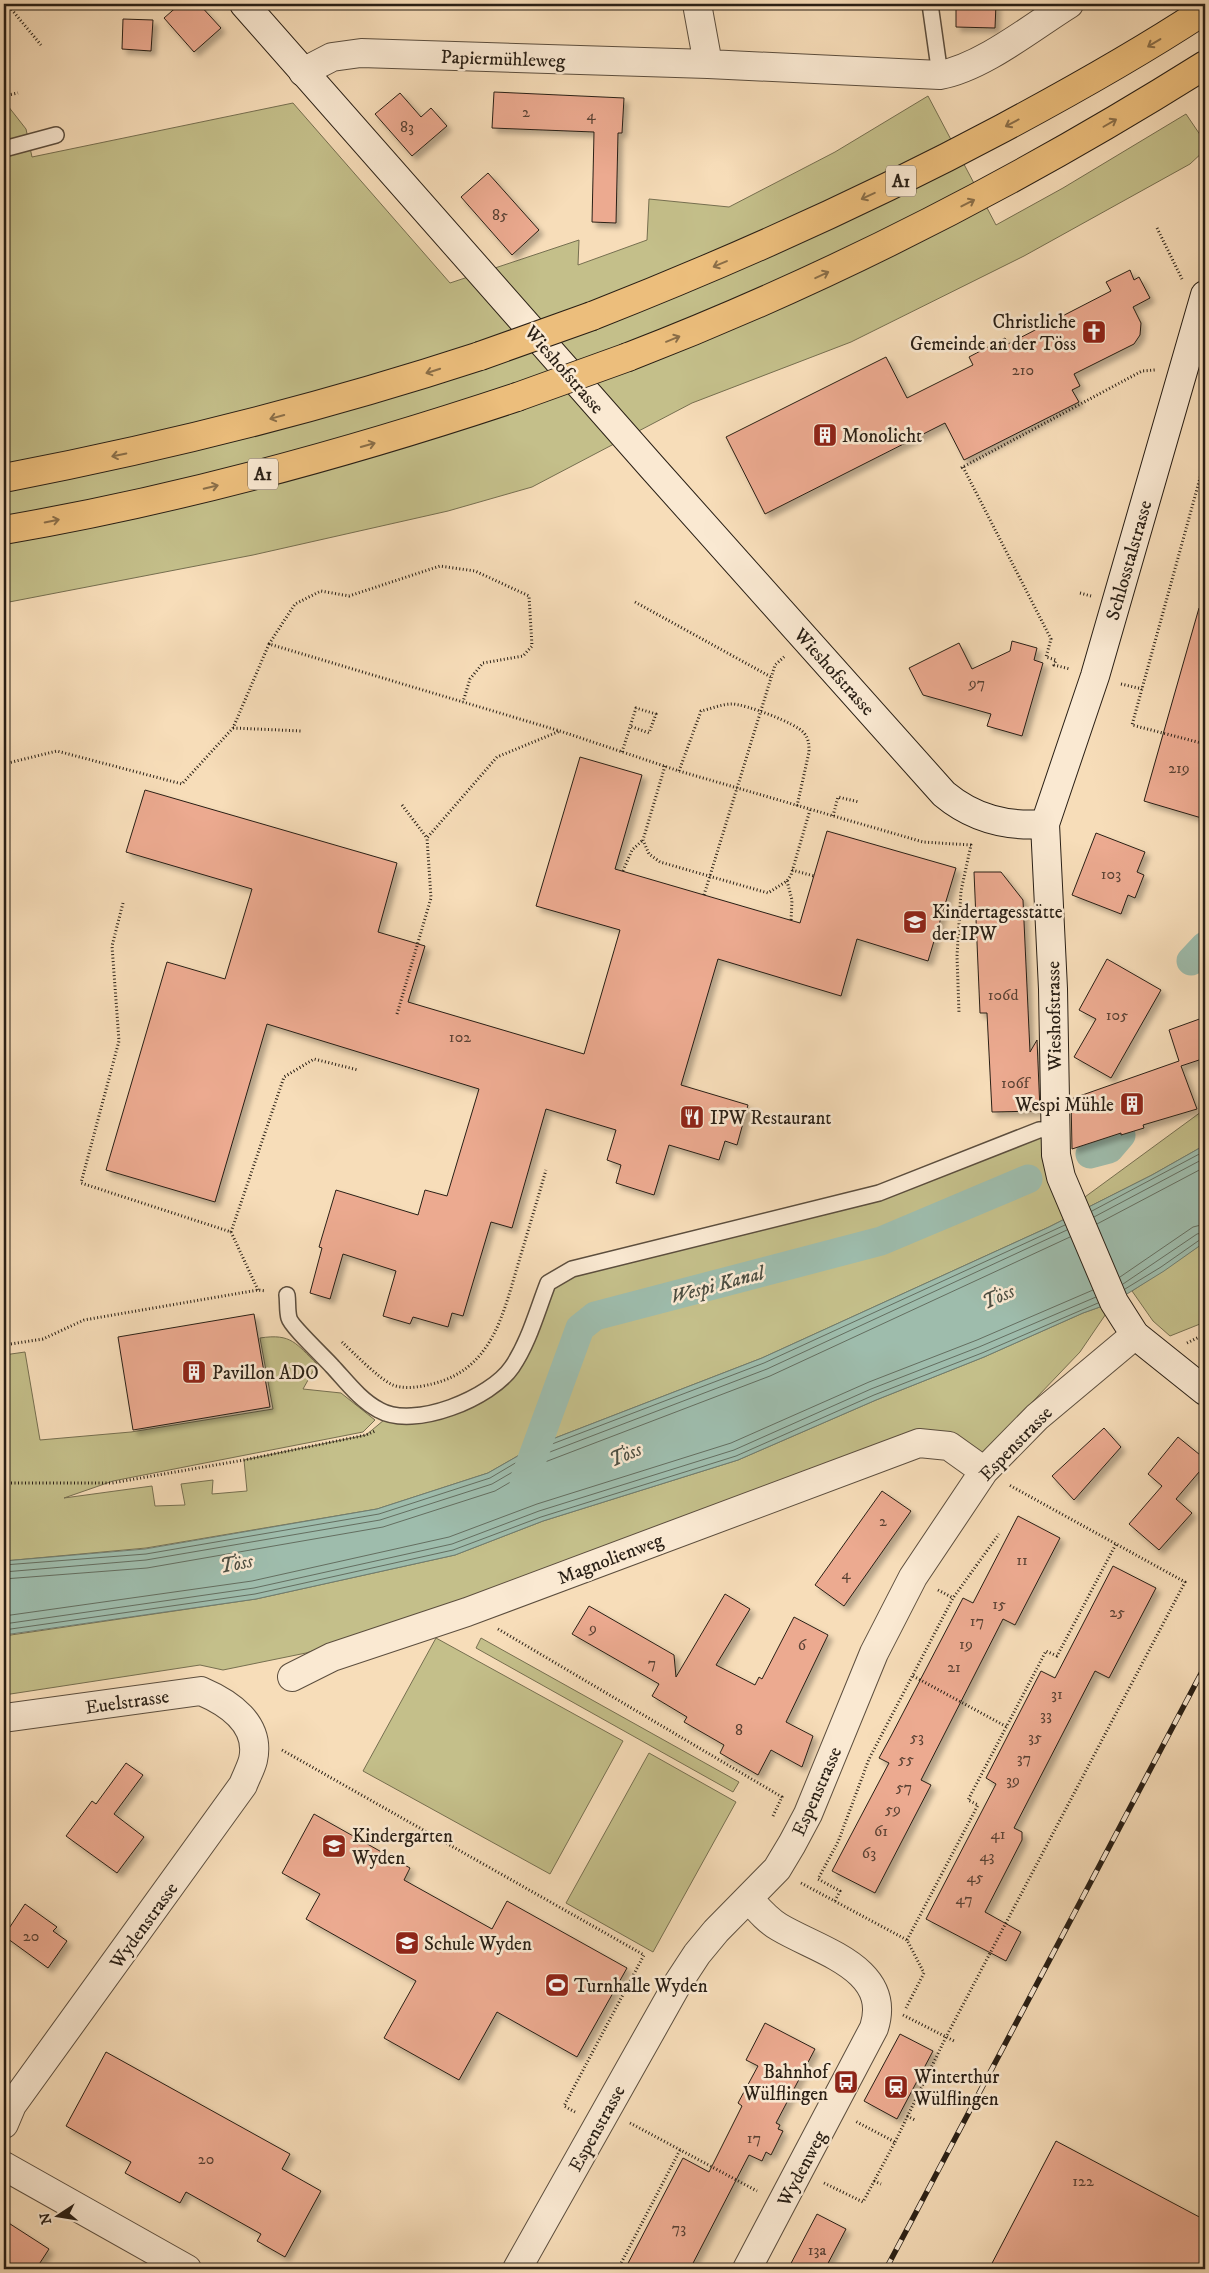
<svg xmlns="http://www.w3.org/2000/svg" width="1209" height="2273" viewBox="0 0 1209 2273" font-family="'IM FELL DW Pica',serif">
	<defs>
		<filter id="shadow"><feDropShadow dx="4.5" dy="4.5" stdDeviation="2.5" flood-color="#0004"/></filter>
	</defs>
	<rect width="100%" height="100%" fill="#f7ddb9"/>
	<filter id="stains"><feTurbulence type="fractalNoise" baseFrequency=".004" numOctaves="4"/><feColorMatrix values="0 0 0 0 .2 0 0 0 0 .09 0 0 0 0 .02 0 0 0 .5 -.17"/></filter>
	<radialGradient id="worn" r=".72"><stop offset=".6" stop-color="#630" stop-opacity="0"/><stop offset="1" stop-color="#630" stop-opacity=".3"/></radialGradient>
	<path fill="#c4bf8a" stroke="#766f50" d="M928,96L996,225L1063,188L1186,114L1205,142V150L1190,164L1024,256L851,342L692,403L532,487L448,511L253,555L4,603V107L8,106L26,129L32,157L293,103L450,283L579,240L578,265L647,240L649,199L729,207L835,152Z
		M1205,1109V1145L1152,1175L1049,1227L762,1358L537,1445L488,1473L377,1509L146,1548L4,1561V1355L25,1352L40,1440L131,1432L273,1409L260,1338C292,1333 296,1344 317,1364L303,1389L341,1393L375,1420L363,1432L113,1481L64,1498L152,1486L155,1506L185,1505L181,1484L213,1480L212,1494L247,1491L244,1460L366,1435L390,1415L455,1407L511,1368L548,1283L879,1193L1039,1130L1074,1205Z
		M1205,1242V1322L1170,1336L1153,1321L1132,1291Z
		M1114,1302L1080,1352L974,1463L949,1446L306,1653L223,1670L200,1665L4,1695V1636L256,1599L455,1555L543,1521L738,1460L876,1400L984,1357L1083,1313Z
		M436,1638L623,1741L550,1874L363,1771Z
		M481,1638L739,1782L733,1792L476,1648Z
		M649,1753L736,1802L653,1952L566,1903Z"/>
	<path fill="#9ebcac" stroke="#6f7d70" d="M1205,1145V1242L1164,1271L1114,1302L1083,1313L984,1357L876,1400L738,1460L543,1521L455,1555L256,1599L4,1635V1561L145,1549L377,1509L488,1473L537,1445L762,1358L1049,1227L1152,1175Z"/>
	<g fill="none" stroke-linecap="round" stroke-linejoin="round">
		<path stroke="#646e60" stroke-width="1" d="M1092,1211L1205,1151
			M1094,1217L1205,1158
			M1097,1224L1205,1167
			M1120,1277L1193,1227L1205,1224
			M1123,1284L1197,1234L1205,1232
			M1125,1289L1161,1267L1201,1239L1205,1238
			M4,1565L146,1554L379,1514L490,1478L539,1449L764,1363L1065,1225
			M4,1572L146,1560L380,1520L492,1484L542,1455L767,1369L1067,1230
			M4,1579L147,1568L383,1527L495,1491L545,1462L770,1376L1070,1237
			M4,1616L252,1581L449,1537L537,1504L731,1443L869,1382L977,1340L1093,1290
			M4,1624L254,1588L452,1544L539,1511L734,1450L871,1389L979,1347L1096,1297
			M4,1630L255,1594L453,1550L541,1517L736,1456L874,1395L982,1353L1098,1303"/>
		<path stroke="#9ebcac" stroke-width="29" d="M1191,961L1205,946
			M1090,1154L1109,1149L1121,1135
			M524,1481L580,1328L595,1316L881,1241L1028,1179"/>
	</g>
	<path fill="#ecaa90" stroke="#291f15" filter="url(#shadow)" d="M180,4H199L221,28L194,52L164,18Z
		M956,4H996L995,28L956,27Z
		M123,19L153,20L151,51L122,49Z
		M494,92L624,98L622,133H618L616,223L592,222L594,132L492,128Z
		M400,93L421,117L431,108L447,126L412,156L375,114Z
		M488,173L539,230L512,255L461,197Z
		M1130,270L1134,280L1139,277L1150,298L1133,307L1141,323L1140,335L1134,344L1074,374L1080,386L1072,390L1079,402L964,460L945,423L765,514L726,437L886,357L907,398L973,365L969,357L1005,338L1008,344L1111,291L1106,282Z
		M1199,608L1205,609V819L1144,801Z
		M1012,641L1037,648L1034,660L1043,663L1022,736L987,726L991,714L923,695L909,668L959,643L972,669L1010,651Z
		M580,757L642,775L615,869L800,923L827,831L956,868L928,961L857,939L841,996L718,959L681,1085L748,1105L737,1145L725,1141L719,1160L669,1145L654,1195L616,1183L621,1165L607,1160L616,1130L546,1109L512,1228L491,1222L463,1316L452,1313L448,1327L413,1317L410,1324L383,1316L396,1271L343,1254L330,1299L310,1293L322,1248L319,1247L336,1190L418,1215L425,1190L447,1196L479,1089L267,1024L215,1202L106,1170L167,962L225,979L252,889L126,852L145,790L397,863L378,932L425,946L408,1002L584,1054L620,930L536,906Z
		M1096,833L1145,852L1137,872L1144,875L1135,898L1128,895L1121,914L1072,895Z
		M974,872H1001L1023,900L1030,1052L1037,1040L1040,1111L992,1112L987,1013H980Z
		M1107,959L1161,990L1111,1078L1074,1057L1096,1019L1079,1010Z
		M1205,1017V1058L1181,1066L1197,1109L1143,1125L1144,1128L1121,1135V1133L1072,1149L1071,1099L1179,1061L1169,1030Z
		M254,1314L270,1407L133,1430L118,1337Z
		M1104,1428L1121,1447L1074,1500L1052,1476Z
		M1178,1437L1205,1459V1465L1176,1499L1192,1513L1159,1550L1129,1524L1162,1486L1148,1474Z
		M882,1491L911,1511L844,1606L815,1585Z
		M1018,1516L1060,1538L1015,1625L1003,1619L921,1780L931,1785L875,1893L832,1871L889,1763L879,1758L891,1736L963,1598L973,1603Z
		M1113,1566L1156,1588L1109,1678L1095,1671L1014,1828L1022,1832V1840L985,1912L1021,1932L1006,1961L926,1919L996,1784L986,1778L1041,1671L1055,1678Z
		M725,1594L750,1609L716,1665L755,1685L759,1677L762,1679L794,1617L828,1635L786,1722L813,1736L802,1767L771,1750L758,1775L720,1753L724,1745L684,1722L687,1717L652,1696L659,1684L572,1634L589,1606L674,1655L676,1677Z
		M126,1763L143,1775L114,1814L144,1837L117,1873L66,1836L92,1801L96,1804Z
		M314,1814L410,1868L404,1880L492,1929L507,1901L627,1968L577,2057L497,2012L459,2080L384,2038L416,1981L306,1919L320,1894L282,1873Z
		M25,1904L57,1927L53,1931L67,1941L48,1968L4,1936Z
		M765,2023L815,2049L776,2123L780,2125L778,2129L783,2131L771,2155L766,2152L762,2161L749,2155L690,2269H625L683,2158L709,2172L742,2106L738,2103L758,2066L746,2060Z
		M900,2034L933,2051L897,2119L864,2101Z
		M106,2052L290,2154L282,2169L321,2191L285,2257L257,2241L261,2234L186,2192L180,2203L125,2173L131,2162L66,2126Z
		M1056,2141L1205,2220V2269H989Z
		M817,2214L846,2229L825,2269H788Z
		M4,2220L49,2249L36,2269H4Z"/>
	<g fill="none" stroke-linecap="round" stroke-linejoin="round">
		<defs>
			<path id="lane" d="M930,4L940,75
				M4,149L56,135
				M287,1295C288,1302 287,1311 289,1318C291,1326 324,1357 332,1366C346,1381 360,1400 379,1410C414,1430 491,1398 512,1367C529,1342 537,1311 548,1283L572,1269L879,1193L1039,1130L1055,1129"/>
			<path id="street" d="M697,4L708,64
				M303,72L332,57L361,53L708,64L940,75C983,67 1032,27 1069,4
				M292,1677L332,1657L467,1612L919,1443L949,1446L984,1471
				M4,1718L201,1691C229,1703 261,1724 253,1760C251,1768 246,1777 243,1785L12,2105L4,2124
				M4,2166L187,2269
				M517,2269L678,1983L697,1954L716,1931L777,1869L792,1844L808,1814L874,1653L913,1577L984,1471L1037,1417L1135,1335
				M747,2269L874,2028C893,1968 819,1951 779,1927C767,1920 758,1909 749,1899"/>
			<path id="secondary" d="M244,4L652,467L944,794C974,819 1007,827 1045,824
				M1205,295L1095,676L1045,824L1053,989L1056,1155L1061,1177L1114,1302L1135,1335L1205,1391"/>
			<path id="highway" d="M592,316C732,261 870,199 1003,128C1072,91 1140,53 1205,10
				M628,357C830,279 1022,180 1205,65
				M4,478C165,447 324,407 480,356
				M4,530C179,500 349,453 517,397"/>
		</defs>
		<use href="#lane" stroke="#5c4e3e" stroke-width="18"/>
		<use href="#street" stroke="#5c4e3e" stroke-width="30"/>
		<use href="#secondary" stroke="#291f15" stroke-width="30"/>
		<use href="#highway" stroke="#291f15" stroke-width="30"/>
		<path stroke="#291f15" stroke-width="3" stroke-dasharray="1 2.5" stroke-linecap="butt" d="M7,4L41,45
			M4,96L18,93
			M1157,228L1182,279
			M1205,460L1132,725L1205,744
			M963,467L1051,639L1046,657L1056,660L1054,665L1070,669
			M961,468L1142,371L1155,370
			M1080,593L1091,596
			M635,602L771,677
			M269,644L295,604L321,591L349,596L440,566L475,571L529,596L532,646L523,656L483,663L470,679L463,702
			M1121,684L1142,689
			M233,728L302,731
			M622,752L636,708L656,714L649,733L630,726
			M4,764L57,751L182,784L233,728L269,644L560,731L679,771L923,842L971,845L961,891L957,956L959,1013
			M665,766L643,840L649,854L660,862L768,893L787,881L791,875L810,810
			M679,771L701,711C710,709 722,704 732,704C745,704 796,723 804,733C809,739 809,745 809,752L797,806
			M402,805L427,838
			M833,816L838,797L859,802
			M792,870L814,876
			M623,871L632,850L643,840
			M787,881L792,900L791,921
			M704,895L775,665L785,656
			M123,903L112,946L119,1041L81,1183L231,1232L258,1290
			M397,1014L431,898L427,838L497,757L560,731
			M231,1232L284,1077L314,1059L358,1070
			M342,1342C355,1354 376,1376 391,1384C402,1390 420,1387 432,1384C493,1369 503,1314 519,1261C528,1231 537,1201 546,1170
			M1187,1343L1205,1334
			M4,1345L43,1339L84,1320L258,1290L266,1291
			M4,1483H112L244,1460L366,1435L375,1431
			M938,1590L953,1598
			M498,1629L782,1797L772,1818
			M913,1676L1007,1727
			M282,1750L644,1955L564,2106L575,2112
			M801,1883L907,1940L924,1973L906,2008
			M835,1901L840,1891L818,1879L838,1842L869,1759L953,1598L999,1534
			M907,1940L978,1805L968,1800L1046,1651L1057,1656L1116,1544
			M903,2015L956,2042
			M907,2116L915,2120
			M630,2123L757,2191
			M895,2142L946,2037L1185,1582L1009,1485
			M874,2181L881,2184
			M824,2183L863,2202L895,2142L855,2121
			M618,2269L680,2150"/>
		<use href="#lane" stroke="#fae9d2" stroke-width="15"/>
		<use href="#street" stroke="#fae9d2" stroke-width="28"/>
		<use href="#secondary" stroke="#fae9d2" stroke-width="28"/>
		<use href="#highway" stroke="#ecbe7c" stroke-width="28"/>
		<defs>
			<path id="rail" d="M886,2269L1205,1666"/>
		</defs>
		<use href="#rail" stroke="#291f15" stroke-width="5.5"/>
		<use href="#rail" stroke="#fae9d2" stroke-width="4" stroke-dasharray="11" stroke-linecap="butt"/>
		<defs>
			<path id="highway-bridge" d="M480,356L592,316
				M517,397L628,357"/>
		</defs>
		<use href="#highway-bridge" stroke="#291f15" stroke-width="30" stroke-linecap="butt"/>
		<use href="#highway-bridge" stroke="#ecbe7c" stroke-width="28"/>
	</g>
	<defs><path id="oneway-shaft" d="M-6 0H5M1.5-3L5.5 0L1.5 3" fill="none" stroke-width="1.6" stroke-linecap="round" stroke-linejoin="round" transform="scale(1.25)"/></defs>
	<g stroke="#8a6e48">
		<use href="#oneway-shaft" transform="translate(1154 43) rotate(149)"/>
		<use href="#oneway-shaft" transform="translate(1012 123) rotate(152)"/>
		<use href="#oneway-shaft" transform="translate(1110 123) rotate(-30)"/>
		<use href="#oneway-shaft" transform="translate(868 196) rotate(155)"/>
		<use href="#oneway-shaft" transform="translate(968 203) rotate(-27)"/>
		<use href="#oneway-shaft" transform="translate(720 264) rotate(157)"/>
		<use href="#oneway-shaft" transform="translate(822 275) rotate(-25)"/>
		<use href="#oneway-shaft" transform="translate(673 339) rotate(-22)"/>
		<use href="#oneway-shaft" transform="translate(433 371) rotate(162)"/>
		<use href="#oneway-shaft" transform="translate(277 417) rotate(165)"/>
		<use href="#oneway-shaft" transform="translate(368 445) rotate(-16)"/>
		<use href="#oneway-shaft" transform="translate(119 455) rotate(168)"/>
		<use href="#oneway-shaft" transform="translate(211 487) rotate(-13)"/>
		<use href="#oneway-shaft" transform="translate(52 521) rotate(-11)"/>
	</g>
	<defs>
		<symbol id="church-square" viewBox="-11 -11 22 22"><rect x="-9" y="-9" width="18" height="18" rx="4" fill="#8f2418" stroke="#fae9d2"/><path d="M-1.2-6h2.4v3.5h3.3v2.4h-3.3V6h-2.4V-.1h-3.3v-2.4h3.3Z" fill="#fff"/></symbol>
		<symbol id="building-square" viewBox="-11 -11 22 22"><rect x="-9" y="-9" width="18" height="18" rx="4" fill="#8f2418" stroke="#fae9d2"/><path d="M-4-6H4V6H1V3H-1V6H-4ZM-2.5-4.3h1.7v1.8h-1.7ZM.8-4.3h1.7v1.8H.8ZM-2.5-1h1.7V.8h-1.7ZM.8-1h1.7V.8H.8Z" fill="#fff"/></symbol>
		<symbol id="school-square" viewBox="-11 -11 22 22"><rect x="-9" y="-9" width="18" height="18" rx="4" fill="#8f2418" stroke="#fae9d2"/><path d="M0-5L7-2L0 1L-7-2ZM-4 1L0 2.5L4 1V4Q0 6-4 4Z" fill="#fff"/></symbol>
		<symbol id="restaurant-square" viewBox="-11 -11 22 22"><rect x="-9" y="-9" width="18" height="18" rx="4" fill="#8f2418" stroke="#fae9d2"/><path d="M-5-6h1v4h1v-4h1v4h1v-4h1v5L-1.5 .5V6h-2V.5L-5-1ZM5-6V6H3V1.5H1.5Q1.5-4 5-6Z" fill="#fff"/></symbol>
		<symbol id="stadium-square" viewBox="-11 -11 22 22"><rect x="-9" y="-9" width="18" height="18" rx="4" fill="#8f2418" stroke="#fae9d2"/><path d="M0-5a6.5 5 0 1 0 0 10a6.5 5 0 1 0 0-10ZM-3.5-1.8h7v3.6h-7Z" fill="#fff"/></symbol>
		<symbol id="bus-square" viewBox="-11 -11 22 22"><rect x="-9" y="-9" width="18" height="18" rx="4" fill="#8f2418" stroke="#fae9d2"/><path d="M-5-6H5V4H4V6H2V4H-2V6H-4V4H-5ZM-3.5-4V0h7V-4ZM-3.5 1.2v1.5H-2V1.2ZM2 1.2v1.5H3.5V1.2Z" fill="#fff"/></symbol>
		<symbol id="station-square" viewBox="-11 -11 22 22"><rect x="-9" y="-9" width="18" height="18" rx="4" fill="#8f2418" stroke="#fae9d2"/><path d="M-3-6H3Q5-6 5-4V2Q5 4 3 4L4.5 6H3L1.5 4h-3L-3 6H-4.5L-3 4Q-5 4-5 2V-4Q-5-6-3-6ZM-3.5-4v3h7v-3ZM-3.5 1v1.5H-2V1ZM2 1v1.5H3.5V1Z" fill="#fff"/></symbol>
	</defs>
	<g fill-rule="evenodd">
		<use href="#church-square" x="1080" y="318" width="28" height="28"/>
		<use href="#building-square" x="811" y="421" width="28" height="28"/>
		<use href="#school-square" x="901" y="908" width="28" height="28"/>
		<use href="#building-square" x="1118" y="1090" width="28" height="28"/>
		<use href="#restaurant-square" x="678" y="1103" width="28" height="28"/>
		<use href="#building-square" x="180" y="1358" width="28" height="28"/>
		<use href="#school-square" x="320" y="1832" width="28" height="28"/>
		<use href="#school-square" x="393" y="1929" width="28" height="28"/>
		<use href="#stadium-square" x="543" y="1971" width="28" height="28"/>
		<use href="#bus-square" x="832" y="2068" width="28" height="28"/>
		<use href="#station-square" x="882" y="2073" width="28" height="28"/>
	</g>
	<g text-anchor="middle" stroke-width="5" stroke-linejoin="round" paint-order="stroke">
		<g font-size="16" fill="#5a4234">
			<text x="526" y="117">2</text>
			<text x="591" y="120">4</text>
			<text x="407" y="132">83</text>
			<text x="500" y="220">85</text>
			<text x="1023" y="375">210</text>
			<text x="977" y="688">97</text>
			<text x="1179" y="773">219</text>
			<text x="1111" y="879">103</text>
			<text x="1003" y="1000">106d</text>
			<text x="1117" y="1020">105</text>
			<text x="460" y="1042">102</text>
			<text x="1015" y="1088">106f</text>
			<text x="883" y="1526">2</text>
			<text x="1022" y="1565">11</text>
			<text x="846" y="1579">4</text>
			<text x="999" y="1609">15</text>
			<text x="1117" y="1617">25</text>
			<text x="977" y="1626">17</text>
			<text x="593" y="1633">9</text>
			<text x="966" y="1649">19</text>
			<text x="802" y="1650">6</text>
			<text x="652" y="1668">7</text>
			<text x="954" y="1672">21</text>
			<text x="1057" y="1699">31</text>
			<text x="1046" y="1720">33</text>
			<text x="739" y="1735">8</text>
			<text x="917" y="1742">53</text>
			<text x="1035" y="1742">35</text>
			<text x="1024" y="1763">37</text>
			<text x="906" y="1764">55</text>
			<text x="1013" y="1785">39</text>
			<text x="904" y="1792">57</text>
			<text x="893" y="1814">59</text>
			<text x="881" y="1836">61</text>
			<text x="998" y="1839">41</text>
			<text x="869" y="1858">63</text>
			<text x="987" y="1861">43</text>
			<text x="975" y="1882">45</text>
			<text x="964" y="1904">47</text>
			<text x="31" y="1941">20</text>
			<text x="754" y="2143">17</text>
			<text x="206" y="2164">20</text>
			<text x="1083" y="2186">122</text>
			<text x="679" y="2233">73</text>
			<text x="817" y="2255">13a</text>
		</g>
		<g fill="#fae9d2" stroke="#685c4e" stroke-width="1">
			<rect x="886" y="165.5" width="30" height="31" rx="4"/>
			<rect x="248" y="458.5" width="30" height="31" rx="4"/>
		</g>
		<g font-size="18" font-weight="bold" fill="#291f15">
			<text x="901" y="187">A1</text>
			<text x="263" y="480">A1</text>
		</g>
		<g font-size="19" fill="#291f15" stroke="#fae9d2">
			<text transform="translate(503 58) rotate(2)" y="7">Papiermühleweg</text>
			<text transform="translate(565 369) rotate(49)" y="7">Wieshofstrasse</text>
			<text transform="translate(1128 560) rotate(-74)" y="7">Schlosstalstrasse</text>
			<text transform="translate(835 671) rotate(48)" y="7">Wieshofstrasse</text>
			<text transform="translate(1053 1016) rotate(-91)" y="7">Wieshofstrasse</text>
			<text transform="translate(1015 1443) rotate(-46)" y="7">Espenstrasse</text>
			<text transform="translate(610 1558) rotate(-21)" y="7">Magnolienweg</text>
			<text transform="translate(127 1701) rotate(-8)" y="7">Euelstrasse</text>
			<text transform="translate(816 1791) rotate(-66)" y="7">Espenstrasse</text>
			<text transform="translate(143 1925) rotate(-54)" y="7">Wydenstrasse</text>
			<text transform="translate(596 2128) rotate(-61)" y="7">Espenstrasse</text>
			<text transform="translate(801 2168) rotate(-62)" y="7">Wydenweg</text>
		</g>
		<g font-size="19" fill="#291f15" stroke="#fae9d2" text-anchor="start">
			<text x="1076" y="328" text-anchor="end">Christliche<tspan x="1076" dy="22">Gemeinde an der Töss</tspan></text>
			<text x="842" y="442">Monolicht</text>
			<text x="932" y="918">Kindertagesstätte<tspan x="932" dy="22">der IPW</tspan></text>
			<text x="1114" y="1111" text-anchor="end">Wespi Mühle</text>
			<text x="710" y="1124">IPW Restaurant</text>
			<text x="212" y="1379">Pavillon ADO</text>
			<text x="352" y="1842">Kindergarten<tspan x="352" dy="22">Wyden</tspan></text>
			<text x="424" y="1950">Schule Wyden</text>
			<text x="574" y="1992">Turnhalle Wyden</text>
			<text x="828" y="2078" text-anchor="end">Bahnhof<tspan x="828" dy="22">Wülflingen</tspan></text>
			<text x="914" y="2083">Winterthur<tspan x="914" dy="22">Wülflingen</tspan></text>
		</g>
		<g font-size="20" font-style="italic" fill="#4c4e42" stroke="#fae9d2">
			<text transform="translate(717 1284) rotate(-15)" y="7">Wespi Kanal</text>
			<text transform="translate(998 1296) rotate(-25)" y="7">Töss</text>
			<text transform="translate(625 1454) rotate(-23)" y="7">Töss</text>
			<text transform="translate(236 1563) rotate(-11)" y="7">Töss</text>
		</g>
	</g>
	<rect width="1209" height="2273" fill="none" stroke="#f7ddb9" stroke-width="20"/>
	<rect x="5" y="5" width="1199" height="2263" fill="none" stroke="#291f15" stroke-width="2.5"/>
	<rect x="10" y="10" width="1189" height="2253" fill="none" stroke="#291f15"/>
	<g transform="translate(58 2216) rotate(258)" stroke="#fae9d2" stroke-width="4" paint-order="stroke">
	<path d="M0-4L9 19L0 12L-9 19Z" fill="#291f15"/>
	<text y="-8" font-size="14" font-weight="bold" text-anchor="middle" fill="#291f15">N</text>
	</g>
	<rect width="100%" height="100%" filter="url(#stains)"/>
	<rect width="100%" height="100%" fill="url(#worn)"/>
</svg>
